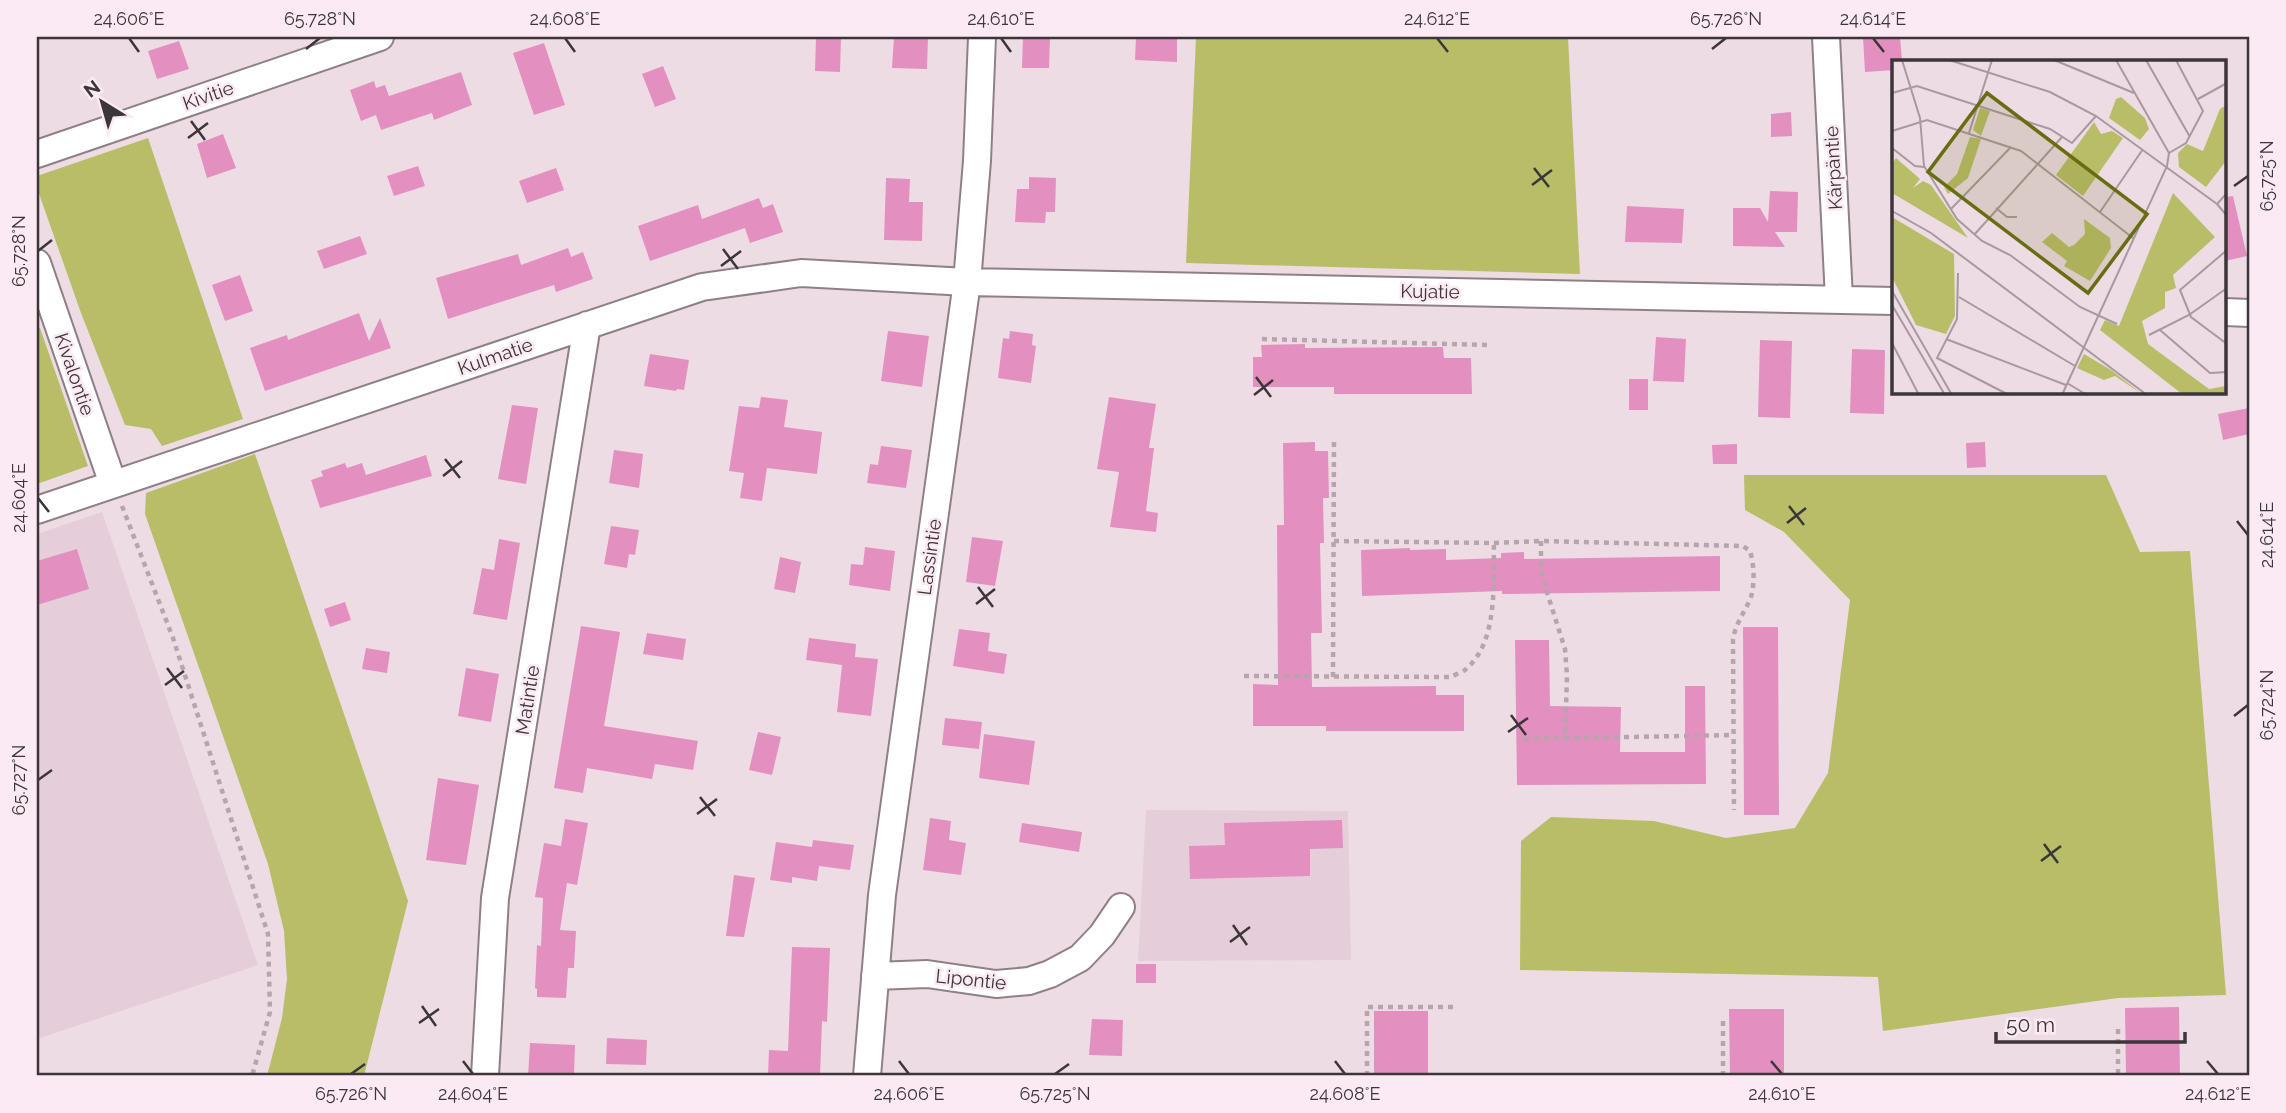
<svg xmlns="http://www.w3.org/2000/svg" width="2286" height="1113" viewBox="0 0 2286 1113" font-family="Raleway,sans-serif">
	<rect width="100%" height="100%" fill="#eedce5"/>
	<path fill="#e6cdda" d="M102,512L258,965L37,1039V534Z
		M1146,810L1348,811L1351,960L1138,961Z"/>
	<path fill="#b8be67" d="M1196,37H1568L1580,274L1186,263Z
		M148,138L243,419L162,446L151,429L125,425L81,313L37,188V176Z
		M40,328L88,466L37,484V329Z
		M255,454L408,901L364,1076H267L282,1018L287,979L284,931L268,864L145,514L146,493Z
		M1744,475H2106L2140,552L2190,551L2226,995L2118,998L1883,1031L1878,977L1520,970L1521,841L1551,817L1654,821L1726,838L1795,828L1828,773L1850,600L1784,532L1745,510Z"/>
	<path fill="#e390c0" d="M816,37H841L840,72L815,71Z
		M894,37H928L927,69L892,68Z
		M1023,37H1050L1049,68H1022Z
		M1136,37H1177V62L1135,60Z
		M1863,37H1900L1902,61H1894V70L1865,72Z
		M179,41L189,69L157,79L148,51Z
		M544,43L565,105L534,115L513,53Z
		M663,66L676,99L655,107L642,74Z
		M461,72L472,105L434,120L432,113L381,130L376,115L361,121L350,90L374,81L376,88L385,85L389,96Z
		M1791,112L1792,136L1771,137V114Z
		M223,134L236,168L207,178L197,144Z
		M418,166L425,186L394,196L387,176Z
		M556,168L564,190L527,203L519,181Z
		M1029,177L1056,178L1055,212H1046L1045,223L1015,222L1017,189H1029Z
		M886,178L910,179L909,202H923L922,241L884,240Z
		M1770,191L1798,192L1797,232H1775L1785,247L1733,246V208H1760L1768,222Z
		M2233,196L2247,256L2225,261V197Z
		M759,198L763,208L773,204L783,232L750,243L745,228L650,261L638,226L698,205L702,219Z
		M1627,206L1684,209L1682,243L1625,242Z
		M360,236L367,254L324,269L317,251Z
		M568,248L571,257L583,252L593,279L556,292L554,285L448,319L436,278L518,254L521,265Z
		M240,275L253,311L225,321L212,285Z
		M359,313L369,341L380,318L391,348L265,391L250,348L287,335L288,340Z
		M888,331L929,336L922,387L881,381Z
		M1010,331L1033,334L1032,345L1036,346L1031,383L998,378L1003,338L1009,339Z
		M1656,337L1686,339L1684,382L1653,381Z
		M1760,340L1792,341L1790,418L1758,417Z
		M1305,344V348L1443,347L1444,358H1471L1472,394H1334V387H1253V357H1262L1261,345Z
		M1852,349L1885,350L1884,414L1850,413Z
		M650,354L689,360L684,390L677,389L676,391L644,386Z
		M1629,379H1648V410H1629Z
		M761,397L788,400L784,427L822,432L817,474L767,468L762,501L740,498L744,473L729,471L739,406L759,408Z
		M1109,397L1156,404L1149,448H1154L1146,511L1158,513L1156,532L1110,527L1119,472L1097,469Z
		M512,405L538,408L526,484L498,479Z
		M2249,408V434L2223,440L2218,414Z
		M1315,442V451H1328L1329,498H1323L1324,543H1320L1322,633H1311L1312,687L1436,686V695H1464V731H1326V726H1253V684L1278,685L1277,525H1284L1283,443Z
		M1985,442L1986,467L1967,468L1966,443Z
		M1737,444V464H1713L1712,445Z
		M881,446L912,450L906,488L867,483L870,464L878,465Z
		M614,450L643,454L639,488L609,483Z
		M426,455L432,476L320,508L311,480L323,476L321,471L345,463L347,468L362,463L366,475Z
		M611,526L639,530L635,555L629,554L627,568L604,564Z
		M972,537L1003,541L995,586L966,582Z
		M499,539L520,543L507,620L473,614L482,568L494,570Z
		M865,547L895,551L890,591L849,585L851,564L863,565Z
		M1410,548V550L1446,549V560L1501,558V553L1524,552V559L1720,556V591L1502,594V591L1362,596L1361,550Z
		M77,549L89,589L37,605V561Z
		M780,557L801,562L795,593L774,589Z
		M345,602L351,620L330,627L324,609Z
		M581,626L620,632L604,726L698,741L693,770L655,764L652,779L587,768L583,793L554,788Z
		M1743,627H1778L1779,815H1744Z
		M959,629L990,633L988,651L1007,654L1004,674L953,666Z
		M647,633L686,639L683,660L643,654Z
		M809,638L856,644L855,657L878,659L871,716L837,712L842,665L806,660Z
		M1515,640H1549L1550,706L1621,707L1620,752H1685V686H1705L1706,784L1517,785Z
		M366,648L390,652L387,673L362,669Z
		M466,668L499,674L491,722L458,716Z
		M945,718L982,722L979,749L942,745Z
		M758,732L781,737L772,775L749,770Z
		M984,734L1035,741L1029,785L979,778Z
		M438,778L479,785L466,865L426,860Z
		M930,818L951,821L949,840L966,843L961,875L923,870Z
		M565,819L588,823L577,885L567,883L560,930L576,931L574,968H568L566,998L537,997V989L535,988L537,945L541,946L543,898L535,897L544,843L561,846Z
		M1342,820L1343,848L1310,849V876L1190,879L1189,846L1225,845L1224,823Z
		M1022,823L1082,832L1079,852L1019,842Z
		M813,840L854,845L850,870L819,866L817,881L792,877V883L770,880L776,842L812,847Z
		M734,875L755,878L744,937L726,936Z
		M792,947L830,948L827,1022L822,1021L820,1076H768L769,1050L788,1051Z
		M1136,964H1156V983H1136Z
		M2179,1007L2180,1076H2126L2125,1008Z
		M1729,1009H1784V1076H1730Z
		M1374,1011H1428V1076H1374Z
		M1092,1019L1123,1020L1122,1056L1089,1055Z
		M607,1038L647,1040L646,1065L606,1064Z
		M530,1043L575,1045L574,1076H528Z"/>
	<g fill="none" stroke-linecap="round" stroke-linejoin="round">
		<defs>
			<path id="street" d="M1826,37L1839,299
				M37,154L380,37
				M37,263L113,484
				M2225,312L2249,313
				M37,510L702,287L801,273L967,282L1894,301
				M875,976L927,974L996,984L1029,981L1050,974L1080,958L1102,935L1121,907
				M485,1076L495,898L587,325
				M867,1076L882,895L967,282L977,161L982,37"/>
		</defs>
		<use href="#street" stroke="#8f8088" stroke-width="30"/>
		<path stroke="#b5a6ae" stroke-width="4.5" stroke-dasharray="5 5" stroke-linecap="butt" d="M1262,339L1487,345
			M122,506L173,638L268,934L270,1012L252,1076
			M1334,541L1494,543L1541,541L1743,546L1750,551C1754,564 1755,583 1751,597C1745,612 1735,624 1733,640L1734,810
			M1541,541V566L1544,583L1565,649L1567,676L1565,738
			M1244,676L1450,677C1454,675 1461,673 1465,670C1499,642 1493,582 1494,543
			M1333,677L1334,439
			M1524,739L1734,735
			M2118,1029V1076
			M2036,1074V1076
			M1367,1076V1007H1458
			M1723,1076V1017"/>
		<use href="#street" stroke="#fff" stroke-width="26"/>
	</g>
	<path fill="none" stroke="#3c3539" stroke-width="2.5" d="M129,38L139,52M565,38L575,52M1001,38L1011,52M1437,38L1448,52M1873,38L1884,52M306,49L320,38M1712,49L1726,38M191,121L205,140M188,138L208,123M1534,168L1549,187M1532,185L1552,170M2234,186L2248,176M723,249L738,269M38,251L52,240M721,266L741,251M1256,377L1271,397M1254,395L1273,380M445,459L460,478M443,476L462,461M38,498L49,512M1789,506L1804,525M2237,521L2248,535M1787,523L1806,508M978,587L993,607M976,604L995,589M167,668L182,688M165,685L184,671M1511,715L1526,735M2234,716L2248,705M1508,732L1528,718M38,780L52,770M700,797L715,816M697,814L717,799M2044,844L2058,863M2041,861L2061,846M1233,925L1247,945M1230,942L1250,927M422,1006L436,1026M419,1023L439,1009M463,1061L473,1074M899,1061L909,1074M1335,1061L1345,1074M1771,1061L1782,1074M2207,1061L2218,1074M351,1074L365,1064M1055,1074L1069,1064"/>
	<g text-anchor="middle" stroke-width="5" stroke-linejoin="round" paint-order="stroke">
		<g font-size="19" fill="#3c3539" stroke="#fbe9f3">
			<text transform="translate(208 95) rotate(-19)" y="7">Kivitie</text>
			<text transform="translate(1833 168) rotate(-93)" y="7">Kärpäntie</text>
			<text transform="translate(1430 291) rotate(1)" y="7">Kujatie</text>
			<text transform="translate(495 356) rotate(-19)" y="7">Kulmatie</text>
			<text transform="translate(75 374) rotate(71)" y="7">Kivalontie</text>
			<text transform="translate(929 557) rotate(-82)" y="7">Lassintie</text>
			<text transform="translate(527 700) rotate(-81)" y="7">Matintie</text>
			<text transform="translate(971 979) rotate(6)" y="7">Lipontie</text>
		</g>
	</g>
	<g transform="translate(1892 60)">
		<rect width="334" height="334" fill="#eedce5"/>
		<path d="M229,37L253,58L257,69L248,80L217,58L224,39ZM334,45V101L314,127L287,107L286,93L295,84L311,91L328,49ZM88,48L98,51L89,76L81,70ZM202,62L209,74L220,71L231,78L191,136L164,115ZM78,77L89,79L76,118L56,134L52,127L65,114ZM4,98L28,119L21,128L31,121L39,125L76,178L0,133V104ZM281,133L323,177L281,215L284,228L273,232V248L250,261L256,284L317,329L334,326V334H290L208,270L213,260L227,266ZM0,157L62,194L63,256L54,274L24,265L0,217ZM192,159L218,178L219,188L198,221L172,206L175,201L150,182L160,173L177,187L182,185L193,174ZM192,294L219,310L250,334L223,316L212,320L185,308Z" fill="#b8be67"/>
		<path fill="none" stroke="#a799a0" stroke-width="2" d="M10,0L28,58L32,106L65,159L90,181L118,195L188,247L225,264M57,0L158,32L204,56L325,144M162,0L242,33M224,0L277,93M254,0L298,77M0,33L25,26L158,69L180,83L204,56M306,39L335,23M0,71L35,60L129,91L241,178M77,73L100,0M0,88L23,106L32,107M277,93L294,83L311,51L284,0M335,133L325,144L335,156M104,148L115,157H125M59,149L119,87M0,151L39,173L255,335M208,152L251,89M82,175L170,77M335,190L288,230L299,257L335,284M66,213L65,259L45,298L117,335M0,231L60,335M67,237L183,306M0,245L53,335M268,270L318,313L335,312M257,275L297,255L335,228M54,279L174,325M0,283L27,335M175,323L195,335M170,335L275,106L277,93"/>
		<path fill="#696d11" fill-opacity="0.15" stroke="#696d11" stroke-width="3.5" d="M95,33L255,154L196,233L36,112Z"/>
		<rect width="334" height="334" fill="none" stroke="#3c3539" stroke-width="3.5"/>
	</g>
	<rect width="2286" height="1113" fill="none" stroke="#fbe9f3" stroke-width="77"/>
	<g transform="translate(102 102) rotate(323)" stroke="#fbe9f3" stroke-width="5" paint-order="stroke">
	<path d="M0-5L12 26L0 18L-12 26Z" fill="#3c3539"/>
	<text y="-10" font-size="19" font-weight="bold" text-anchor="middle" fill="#3c3539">N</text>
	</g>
	<path d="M1996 1032v10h189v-10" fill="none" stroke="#3c3539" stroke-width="3.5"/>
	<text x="2006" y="1032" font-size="21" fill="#3c3539" stroke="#fbe9f3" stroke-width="5" paint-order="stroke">50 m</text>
	<rect x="38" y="38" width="2210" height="1036" fill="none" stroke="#3c3539" stroke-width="2.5"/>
	<g font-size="18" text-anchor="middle" fill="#3c3539">
		<text x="129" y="25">24.606°E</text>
		<text x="320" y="25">65.728°N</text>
		<text x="565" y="25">24.608°E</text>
		<text x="1001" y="25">24.610°E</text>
		<text x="1437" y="25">24.612°E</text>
		<text x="1726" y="25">65.726°N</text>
		<text x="1873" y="25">24.614°E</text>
		<text transform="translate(2267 176) rotate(-90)" y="6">65.725°N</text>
		<text transform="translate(19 251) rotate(-90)" y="6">65.728°N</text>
		<text transform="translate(19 498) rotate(-90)" y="6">24.604°E</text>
		<text transform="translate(2267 535) rotate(-90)" y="6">24.614°E</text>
		<text transform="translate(2267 705) rotate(-90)" y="6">65.724°N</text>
		<text transform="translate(19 780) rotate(-90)" y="6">65.727°N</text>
		<text x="351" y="1100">65.726°N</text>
		<text x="473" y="1100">24.604°E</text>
		<text x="909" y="1100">24.606°E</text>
		<text x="1055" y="1100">65.725°N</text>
		<text x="1345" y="1100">24.608°E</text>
		<text x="1782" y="1100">24.610°E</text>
		<text x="2218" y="1100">24.612°E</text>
	</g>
</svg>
